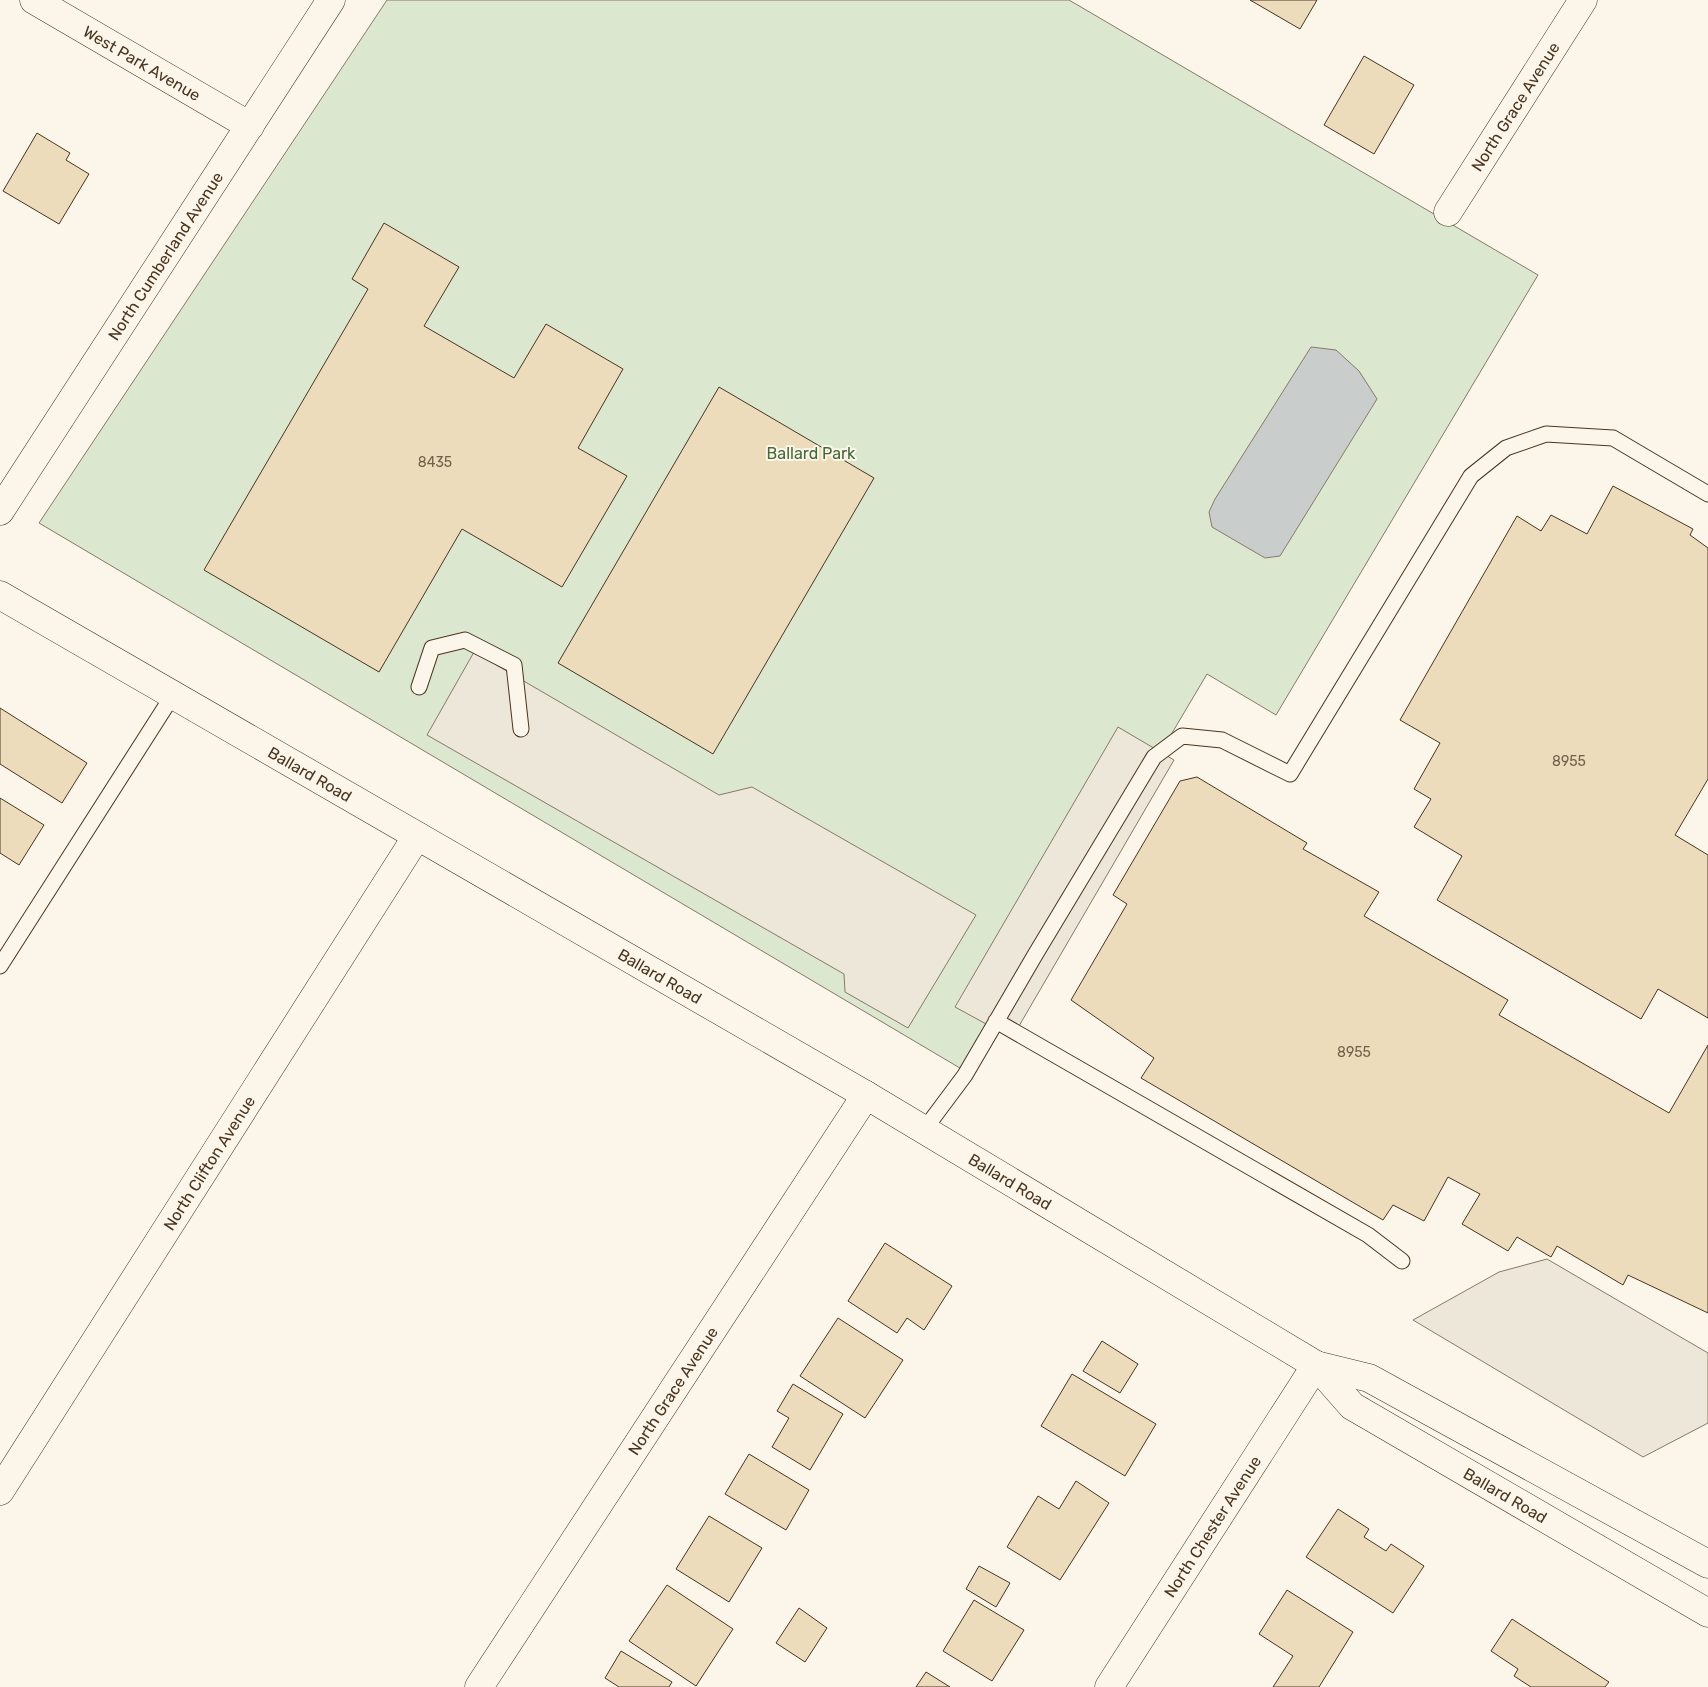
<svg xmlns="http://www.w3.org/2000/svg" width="1708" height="1687" viewBox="0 0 1708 1687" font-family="Rubik,sans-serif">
	<rect width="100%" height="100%" fill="#fbf6e9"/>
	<path fill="#dce7d0" stroke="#887966" d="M387,0H1069L1538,275L1276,715L1207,674L970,1074L39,523Z"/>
	<path fill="#ede7d9" stroke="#887966" d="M474,652L719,795L752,787L976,915L908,1028L845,992L844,974L427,735Z
		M1118,727L1174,760L1012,1038L955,1007Z
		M1547,1259L1708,1353V1423L1643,1457L1413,1320L1499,1272Z"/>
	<path fill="#c9cecd" stroke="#887966" d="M1311,347L1336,350L1359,371L1377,399L1280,556L1265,558L1212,527L1209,512L1215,499Z"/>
	<path fill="#ecdcbc" stroke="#4a3520" d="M1250,0H1317L1300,29Z
		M1364,56L1414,85L1374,154L1324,125Z
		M37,133L70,153L66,160L89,174L59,224L3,191Z
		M384,223L459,267L424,326L514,378L546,324L623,369L578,448L627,476L562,587L462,529L379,672L204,570L368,289L352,279Z
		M719,387L874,478L713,754L558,663Z
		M1613,486L1693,529L1690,535L1708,548V779L1675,835L1708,855V1018L1658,989L1641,1019L1437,900L1462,856L1414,827L1431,799L1414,789L1440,743L1400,720L1517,516L1541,531L1551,515L1587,534Z
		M0,708L87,763L62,803L0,764Z
		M1197,777L1307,843L1303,849L1379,892L1364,916L1508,1000L1499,1015L1669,1113L1708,1045V1313L1628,1275L1623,1285L1557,1246L1551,1257L1517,1237L1508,1251L1462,1224L1480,1194L1448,1177L1424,1221L1393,1205L1383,1220L1141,1078L1154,1058L1071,1000L1127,904L1113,895L1180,781Z
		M0,798L44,825L19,865L0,853Z
		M885,1243L952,1286L924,1330L907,1318L897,1333L848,1301Z
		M838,1318L903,1360L865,1418L800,1376Z
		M1102,1341L1138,1364L1120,1393L1083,1371Z
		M1072,1374L1156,1424L1125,1476L1041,1426Z
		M793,1384L843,1414L810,1470L772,1447L789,1418L777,1411Z
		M749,1454L809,1490L786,1530L725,1494Z
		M1076,1481L1109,1503L1060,1580L1007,1547L1038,1496L1059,1509Z
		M1338,1509L1369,1529L1364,1537L1386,1551L1391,1544L1424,1566L1393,1613L1306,1557Z
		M709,1516L762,1548L729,1602L676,1569Z
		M979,1566L1010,1583L996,1607L966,1589Z
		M667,1585L733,1629L696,1686L629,1641Z
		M1287,1590L1353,1632L1319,1687H1273L1293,1656L1259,1634Z
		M974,1600L1024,1630L992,1681L943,1651Z
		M799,1608L827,1628L805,1662L776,1643Z
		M1512,1619L1609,1682L1605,1687H1531L1514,1676L1518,1669L1491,1651Z
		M621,1651L672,1682L669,1687H619L605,1678Z
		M926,1672L950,1687H916Z"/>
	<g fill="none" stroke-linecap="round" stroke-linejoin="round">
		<defs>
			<path id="service" d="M419,687L432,648L465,640L514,665L521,729
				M0,966L173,695
				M996,1021L1368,1235L1402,1261
				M924,1130L965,1075L1035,955L1154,757L1182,736L1222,740L1290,774L1471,476L1506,448L1546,434L1613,438L1708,494"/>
			<g id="minor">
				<path id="s1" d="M34,0L250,126"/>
				<path id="s2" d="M1448,212L1583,0"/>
				<path id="s3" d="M0,511L331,0"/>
				<path id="s4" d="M0,1491L417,836"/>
				<path id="s5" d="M479,1687L866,1095"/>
				<path id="s6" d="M1109,1687L1316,1365"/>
			</g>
			<g id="tertiary">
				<path id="s7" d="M0,595L866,1095L1316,1365L1369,1378L1708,1564"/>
				<path id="s8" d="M1316,1365L1352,1406L1708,1613"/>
			</g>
		</defs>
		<use href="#service" stroke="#4a3520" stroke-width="17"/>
		<use href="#minor" stroke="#4a3520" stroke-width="29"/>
		<use href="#tertiary" stroke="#4a3520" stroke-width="29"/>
		<use href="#service" stroke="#fbf6e9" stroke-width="15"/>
		<use href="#minor" stroke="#fbf6e9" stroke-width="28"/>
		<use href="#tertiary" stroke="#fbf6e9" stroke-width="28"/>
	</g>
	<g text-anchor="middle" stroke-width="4" stroke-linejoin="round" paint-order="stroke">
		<g font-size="14" fill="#725f47">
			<text x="435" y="467">8435</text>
			<text x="1569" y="766">8955</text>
			<text x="1354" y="1057">8955</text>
		</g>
		<g font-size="16" fill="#4a3520" stroke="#fbf6e9">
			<text dy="6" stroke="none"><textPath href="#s1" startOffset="125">West Park Avenue</textPath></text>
			<text dy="6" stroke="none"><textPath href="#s2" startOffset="125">North Grace Avenue</textPath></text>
			<text dy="6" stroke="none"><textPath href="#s3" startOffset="304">North Cumberland Avenue</textPath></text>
			<text dy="6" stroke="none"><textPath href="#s7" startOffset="358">Ballard Road</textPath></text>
			<text dy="6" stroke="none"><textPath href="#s7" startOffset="762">Ballard Road</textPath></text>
			<text dy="6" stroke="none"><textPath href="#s4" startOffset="389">North Clifton Avenue</textPath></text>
			<text dy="6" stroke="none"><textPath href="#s7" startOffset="1168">Ballard Road</textPath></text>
			<text dy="6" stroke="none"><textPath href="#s5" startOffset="354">North Grace Avenue</textPath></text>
			<text dy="6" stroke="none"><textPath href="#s8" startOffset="232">Ballard Road</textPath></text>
			<text dy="6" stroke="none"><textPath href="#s6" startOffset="191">North Chester Avenue</textPath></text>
		</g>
		<g font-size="16" fill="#436837" stroke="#fbf6e9">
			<text x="811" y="459">Ballard Park</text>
		</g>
	</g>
</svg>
